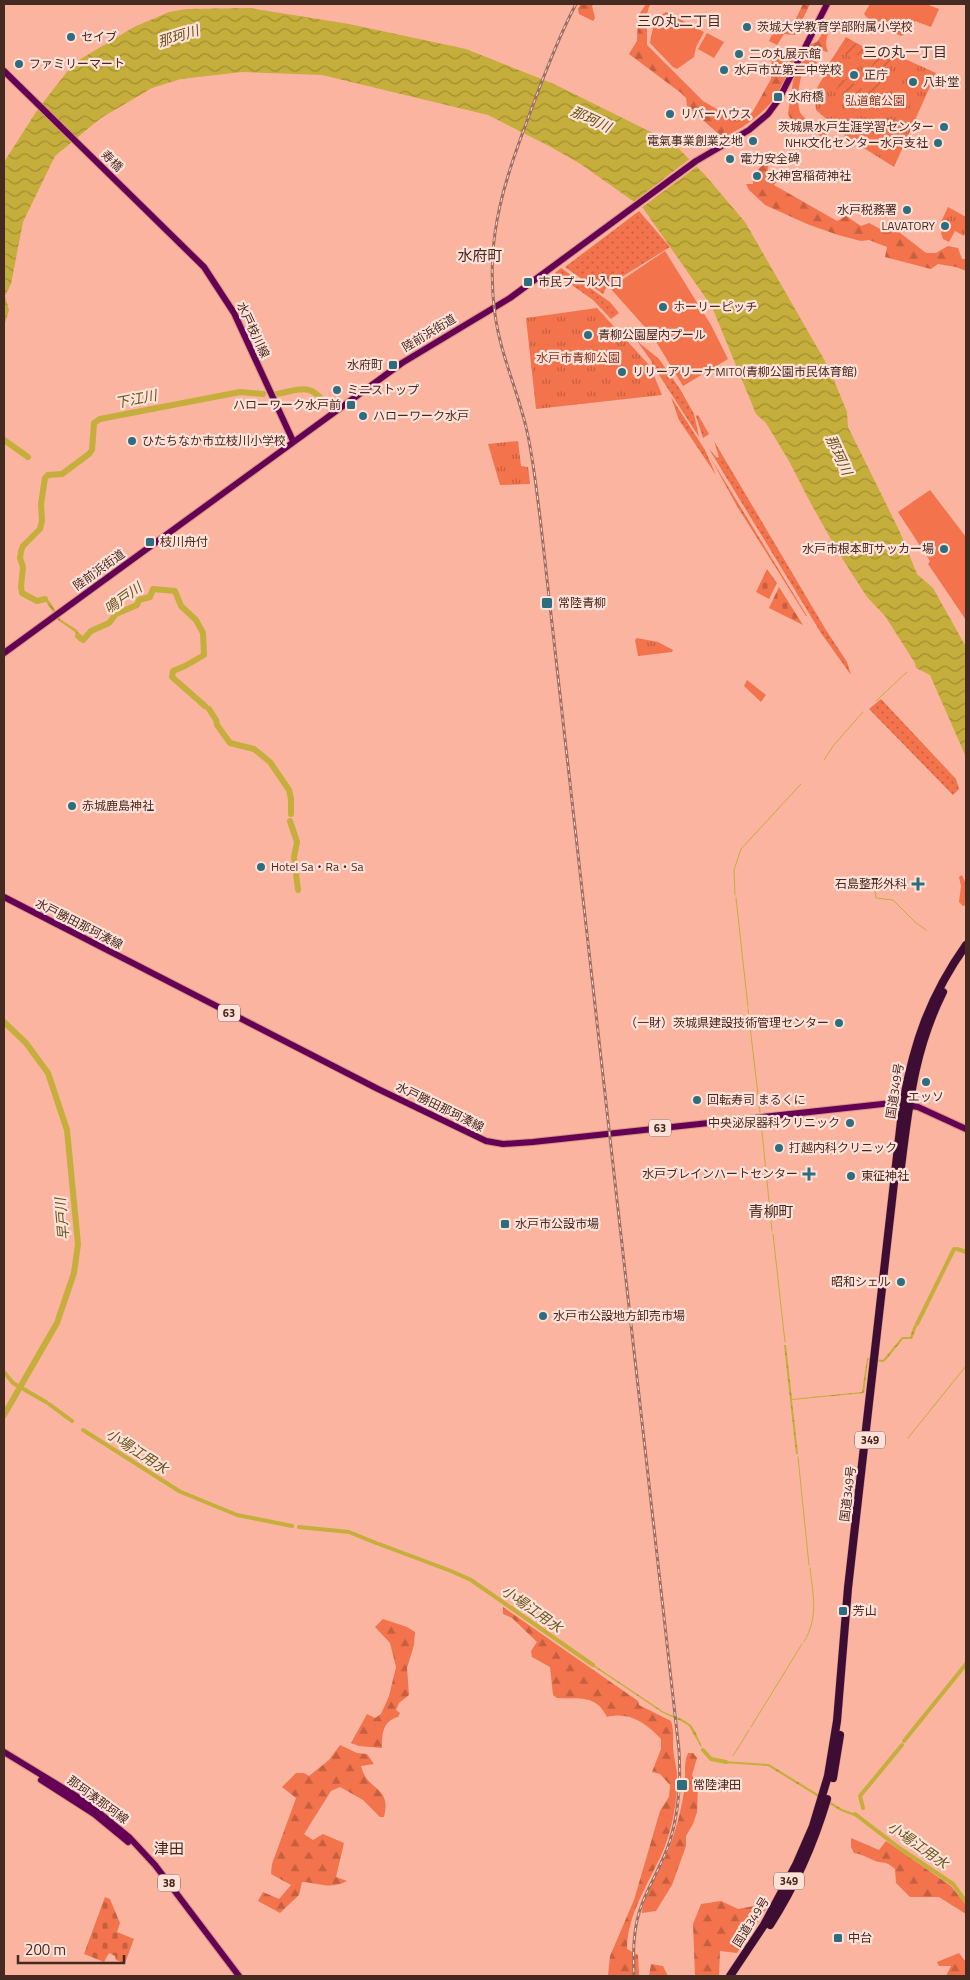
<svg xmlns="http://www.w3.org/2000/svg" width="970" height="1980" viewBox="0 0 970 1980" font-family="'Titillium Web','Noto Sans JP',sans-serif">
	<defs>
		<pattern id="grass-dots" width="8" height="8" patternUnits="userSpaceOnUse" patternTransform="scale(1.25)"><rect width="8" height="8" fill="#f2734c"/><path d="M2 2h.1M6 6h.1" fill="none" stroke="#c65f3f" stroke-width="1.8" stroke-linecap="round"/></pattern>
		<pattern id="forest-firs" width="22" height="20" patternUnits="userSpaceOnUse" patternTransform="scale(1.25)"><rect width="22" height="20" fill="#f2734c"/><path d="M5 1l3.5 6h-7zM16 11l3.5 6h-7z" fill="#c65f3f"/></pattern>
		<pattern id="cemetery-stones" width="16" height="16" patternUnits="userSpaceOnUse" patternTransform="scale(1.25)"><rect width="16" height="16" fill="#f2734c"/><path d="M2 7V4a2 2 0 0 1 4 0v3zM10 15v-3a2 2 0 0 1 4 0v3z" fill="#c65f3f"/></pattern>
		<pattern id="park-tufts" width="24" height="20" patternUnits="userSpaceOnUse" patternTransform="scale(1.25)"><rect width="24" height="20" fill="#f2734c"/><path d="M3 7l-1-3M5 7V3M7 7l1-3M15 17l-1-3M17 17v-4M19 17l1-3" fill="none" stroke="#c65f3f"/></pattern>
		<pattern id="garden-furrows" width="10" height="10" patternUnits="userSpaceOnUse" patternTransform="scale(1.25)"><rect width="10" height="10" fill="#f2734c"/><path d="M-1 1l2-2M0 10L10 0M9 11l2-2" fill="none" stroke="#c65f3f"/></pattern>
		<pattern id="water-waves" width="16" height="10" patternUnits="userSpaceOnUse" patternTransform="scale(1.25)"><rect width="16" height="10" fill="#c5ae3b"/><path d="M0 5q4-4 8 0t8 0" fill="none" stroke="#a28e31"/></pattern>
	</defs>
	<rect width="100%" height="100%" fill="#fbb49f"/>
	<path fill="url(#grass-dots)" d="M639,211L670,247L607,286L603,294L565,267Z
		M561,268L610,302L619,313L611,319L593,300L555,273Z
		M637,341L659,359L680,389L694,414L699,437L652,364V362Z
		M671,397L705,450L716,475L679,420Z
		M698,415L709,434L703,438L696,416Z
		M714,441L826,630L847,662L851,675L821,633L709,449L717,458L719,457Z
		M710,457L807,616H806L737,506Z
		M881,699L956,779L959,789L953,795L869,709Z"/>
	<path fill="url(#forest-firs)" d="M581,4H594L592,6L595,18L593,21L579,14L578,9Z
		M646,4H650L645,20L647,30V45L703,101L737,121L752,113L771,79L772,56L775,55L779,58L785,53L793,54L796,49L800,52L778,92V94C763,114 747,126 724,137L721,136L687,106L686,98L681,93L629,54L637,41L638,16Z
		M803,4H810L795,35L784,34L777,45L769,41L776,26L792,27Z
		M831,19L835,20C829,31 823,40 828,52L809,48L811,44L817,42Z
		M805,55L816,61L818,65C815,65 810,64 807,66C799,72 796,103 800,112C803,119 820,129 827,135L824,138L790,118L788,114L793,81Z
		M765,161L769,162L767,175L782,173L774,185L837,221L846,216L861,226L869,223L884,231L899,232L926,253H936L948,246L958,248L962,259H966V271L956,267L938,264L931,269L885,257L887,247L869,240L861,241L838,235L807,224L765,205L749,190L746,184H753L754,175Z
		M962,875L966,884V905L963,906L959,902L961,886L959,877Z
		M503,1607L638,1701L639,1705L671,1721C674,1730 673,1739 673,1748C674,1757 676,1766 677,1774C678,1798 673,1824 665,1846C652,1879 627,1912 627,1949L638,1955L639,1975L648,1976H608L610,1956L634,1900L660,1811L669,1797L670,1785L660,1774L652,1772L661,1749V1739C646,1723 629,1711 607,1717C596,1694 579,1699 557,1698L553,1695L550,1667L532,1657L531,1651L537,1642L512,1618L503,1614Z
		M383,1619L407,1627L415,1632L414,1645L407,1668L409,1695L399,1703L396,1710L400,1713L398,1717C382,1721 382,1735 382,1748L359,1746L351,1743L367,1714L375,1718L381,1714L389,1696L396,1667L390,1643L375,1627Z
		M340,1745L357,1753L367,1754L374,1764L361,1766C367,1792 392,1785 384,1817H380L363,1800L340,1787L331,1791L304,1834L313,1840L323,1834L344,1843L336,1877L347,1881C330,1890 320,1883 302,1882L299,1895L280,1913L258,1901L263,1892L279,1899L291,1885L271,1874L272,1864L296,1798L282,1787L296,1773H304L309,1776L329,1760Z
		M688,1753H693L697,1758L692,1775L698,1787L697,1812L693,1824L686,1836V1846L672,1885L656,1911L642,1913C644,1891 663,1867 670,1846C677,1827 682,1806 685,1786C686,1775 683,1764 688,1753Z
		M851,1838L879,1850L886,1841L951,1886L966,1905V1914L939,1897H910L896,1883L895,1869C884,1859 883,1865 873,1860C866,1857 861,1854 854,1853L851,1847Z
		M721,1901L738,1909L759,1905L766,1909L737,1953L720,1951L719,1976H695L693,1924L701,1904Z
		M959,1953L966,1962V1976H946L951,1966H939L937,1962Z
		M651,1964L663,1966L668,1976H649Z"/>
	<path fill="url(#cemetery-stones)" d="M767,569L777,583L769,599L756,592Z
		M779,587L803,625L769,608Z
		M105,1897L110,1899L120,1923L117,1932L134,1939L125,1963L116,1960L115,1956L109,1953L104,1962L84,1954Z"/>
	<path fill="url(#park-tufts)" d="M846,37L879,56L883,49L936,73L894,167L848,138L816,110L814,93L830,66L828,65Z
		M948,207L966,217V231L964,236L955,231L949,242L943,239L941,233L943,229L940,224Z
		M597,308L650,366L662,395L536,409L526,318Z
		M518,441L521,466L528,467L530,484L500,485L488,444Z
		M637,638L658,642L673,650L672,652L638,656L635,640Z
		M747,680L766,695L761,702L744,686Z"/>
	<path fill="url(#garden-furrows)" d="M848,39L864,48L861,54L850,57L841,50Z
		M883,51L893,55L869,108L866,109L836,91L840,82L849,79L854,82V84L867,91L871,82L868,78L871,71L870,69L877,57H880Z"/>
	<path fill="#f2734c" d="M870,4H926L939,9L931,27L915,21L910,31L901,36L873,24L864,14Z
		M666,12L704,32L696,47L694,57L677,69L673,67L650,43C652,30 654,19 666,12Z
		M707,33L724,42L714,58L698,49Z
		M665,251L711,325L728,359L683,386L652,335L610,288Z
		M589,321V324L594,323L597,346L582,347L580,325L583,324V322Z
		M930,490L966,537V620L928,564L930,561L898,512Z"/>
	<path fill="url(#water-waves)" d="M250,8L349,24L466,49L554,84L673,143L705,175L745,222L829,368L847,412L848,427L899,530L917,574L933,588L966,647V757L930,675L916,668L915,663L885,616L867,597L838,552L809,500L789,461L766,423L756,414L712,307L643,208L579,163L549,146L488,115L322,75L242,72L181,79L152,88L101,118L55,156L23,222L11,284L5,296L9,310L4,326V162L38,109L74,63L134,27L169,12L186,9Z
		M40,598H46L51,603L60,619L77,630L83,641H79L75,632L58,620L45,600L37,602V600Z
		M914,1325L917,1326L912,1339H903L886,1360L883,1362L868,1360L864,1393L792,1400L798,1454H796L784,1345H786L792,1399L862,1392L867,1358L883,1360L902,1337H910Z
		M591,1663L664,1712L682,1719L691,1725L695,1731L702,1747H701L689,1726L681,1721L663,1713L590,1664Z
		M723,1761L769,1764L842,1809L859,1815L857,1817L841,1811L768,1766L723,1763Z"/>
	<path fill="#fbb49f" d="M692,157L699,165L640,209L632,203Z"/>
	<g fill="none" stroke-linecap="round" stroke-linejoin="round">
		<path stroke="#c5ae3b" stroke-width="1" d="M876,701L907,672
			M824,760L833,746L863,712
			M870,883H874L876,898L893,900L915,922L926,930
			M735,895L734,870L741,849L801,784
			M736,898L748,1007
			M748,1009L760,1112
			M761,1122L772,1231
			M773,1234L785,1342
			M908,1438L966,1366
			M798,1457L809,1565
			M804,1642C819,1616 813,1596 810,1568
			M751,1727L802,1644
			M733,1756L749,1730"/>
		<path stroke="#c5ae3b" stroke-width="4" d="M957,1249L966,1252
			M917,1324L954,1249
			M4,1372L13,1383L46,1402
			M49,1404L72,1421
			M83,1430L179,1491
			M181,1492L237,1515L292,1526
			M299,1527L349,1532L376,1543
			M379,1544L451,1571L471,1580L593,1665
			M904,1741L966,1664
			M703,1750L711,1759L726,1762
			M863,1808L860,1796L902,1745
			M855,1814L898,1847L953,1884L966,1902"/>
		<path stroke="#c5ae3b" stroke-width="6" d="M277,394C299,390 311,382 325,404
			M4,440L28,457
			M48,475L62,474L89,454L92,450L94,423L100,419L240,392L263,394
			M45,599L37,601L22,593L21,587L23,567L20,558L21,551L23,546L40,529L42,521L41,504L45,478L48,475
			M78,636L83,640L91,631L109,623L116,614L137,605L139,600L150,597L153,589L175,591L181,606L196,620L203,633L204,655L185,666L173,671L172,677L205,706
			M209,709L216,720L217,725L230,743L254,749L270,762L289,790L291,799V814
			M290,821L297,842L294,857L298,890
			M4,1022L26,1043L48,1073L67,1130L78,1244L74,1273L57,1323L4,1415"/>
		<defs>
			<path id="major" d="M4,71L204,267L234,313L293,441
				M4,653L402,363L510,298L696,161L749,130L768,114L779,99L827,4
				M4,897L378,1089L486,1141L503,1144L533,1142L892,1103L918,1107L966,1129
				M4,1752L86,1802L129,1837L155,1865L239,1976
				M41,1780L94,1814L128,1842"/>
			<path id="highway" d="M901,1167C909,1104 914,1050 943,992
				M833,1778L840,1735
				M770,1925C795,1886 814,1843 827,1799
				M730,1976L764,1925L796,1865L813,1826L828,1776L837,1721L848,1588L903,1103C914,1042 930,996 966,945"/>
		</defs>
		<use href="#major" stroke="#d39684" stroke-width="8"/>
		<use href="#highway" stroke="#d39684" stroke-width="9"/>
		<use href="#major" stroke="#605" stroke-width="6"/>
		<use href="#highway" stroke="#3e0d33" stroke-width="8"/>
		<defs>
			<path id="rail" d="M576,4C559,36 546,70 533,105C506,177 484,235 495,314C500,353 517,389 526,427C533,456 536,487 540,517L679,1750C681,1782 679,1811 670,1841C663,1863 650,1883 642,1904C633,1927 633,1952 634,1976"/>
		</defs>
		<use href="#rail" stroke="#a06f61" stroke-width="3"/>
		<use href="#rail" stroke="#ffe1d8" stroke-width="1" stroke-dasharray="4" stroke-linecap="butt"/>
	</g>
	<g fill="#2b6e7f" stroke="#ffe1d8" stroke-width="2">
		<circle cx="747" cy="27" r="5"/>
		<circle cx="71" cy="37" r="5"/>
		<circle cx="739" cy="54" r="5"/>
		<circle cx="19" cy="64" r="5"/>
		<circle cx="724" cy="70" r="5"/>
		<circle cx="854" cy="75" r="5"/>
		<circle cx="913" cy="82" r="5"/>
		<rect x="773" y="92" width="10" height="10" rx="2.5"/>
		<circle cx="670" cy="114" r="5"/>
		<circle cx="944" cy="127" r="5"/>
		<circle cx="753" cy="141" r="5"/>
		<circle cx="938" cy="143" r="5"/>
		<circle cx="730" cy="159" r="5"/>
		<circle cx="757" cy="176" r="5"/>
		<circle cx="907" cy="210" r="5"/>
		<circle cx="945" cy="226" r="5"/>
		<rect x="523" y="277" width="10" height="10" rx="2.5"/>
		<circle cx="663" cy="307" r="5"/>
		<circle cx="588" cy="335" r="5"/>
		<rect x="388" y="360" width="10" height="10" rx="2.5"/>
		<circle cx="622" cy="372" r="5"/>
		<circle cx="337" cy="390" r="5"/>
		<rect x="346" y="400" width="10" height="10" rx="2.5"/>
		<circle cx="363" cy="416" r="5"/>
		<circle cx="132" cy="441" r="5"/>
		<rect x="145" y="537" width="10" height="10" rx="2.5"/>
		<circle cx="944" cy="549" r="5"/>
		<rect x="541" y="597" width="12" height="12" rx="2.5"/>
		<circle cx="72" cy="806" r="5"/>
		<circle cx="261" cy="867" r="5"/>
		<path d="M915.5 876.5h5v5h5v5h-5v5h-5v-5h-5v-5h5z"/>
		<circle cx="839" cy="1023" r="5"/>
		<circle cx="926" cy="1082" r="5"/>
		<circle cx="697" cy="1100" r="5"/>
		<circle cx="850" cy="1123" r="5"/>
		<circle cx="779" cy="1148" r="5"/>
		<path d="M806.5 1166.5h5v5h5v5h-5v5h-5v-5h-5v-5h5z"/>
		<circle cx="851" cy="1176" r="5"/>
		<rect x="500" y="1219" width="10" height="10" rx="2.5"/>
		<circle cx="901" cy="1282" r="5"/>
		<circle cx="543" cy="1316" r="5"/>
		<rect x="838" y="1606" width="10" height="10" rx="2.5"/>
		<rect x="676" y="1779" width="12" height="12" rx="2.5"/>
		<rect x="833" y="1933" width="10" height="10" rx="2.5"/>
	</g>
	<g text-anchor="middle" stroke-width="4.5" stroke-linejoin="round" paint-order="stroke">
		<g fill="#ffe1d8" stroke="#7d6159" stroke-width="1">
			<rect x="218" y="1004.5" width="22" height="17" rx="4"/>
			<rect x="649" y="1119.5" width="22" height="17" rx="4"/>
			<rect x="855" y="1431.5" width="30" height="17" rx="4"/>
			<rect x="774" y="1872.5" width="30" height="17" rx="4"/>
			<rect x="158" y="1874.5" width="22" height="17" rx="4"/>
		</g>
		<g font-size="11" font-weight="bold" fill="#452a22">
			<text x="229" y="1017">63</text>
			<text x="660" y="1132">63</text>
			<text x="870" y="1444">349</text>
			<text x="789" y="1885">349</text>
			<text x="169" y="1887">38</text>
		</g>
		<g font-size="12" fill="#452a22" stroke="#ffe1d8" text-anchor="start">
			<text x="757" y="31">茨城大学教育学部附属小学校</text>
			<text x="81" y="41">セイブ</text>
			<text x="749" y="58">二の丸展示館</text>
			<text x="29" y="68">ファミリーマート</text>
			<text x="734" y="74">水戸市立第二中学校</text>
			<text x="864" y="79">正庁</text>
			<text x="923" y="86">八卦堂</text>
			<text x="788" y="101">水府橋</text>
			<text x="680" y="118">リバーハウス</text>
			<text x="934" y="131" text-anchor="end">茨城県水戸生涯学習センター</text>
			<text x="743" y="145" text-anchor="end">電氣事業創業之地</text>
			<text x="928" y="147" text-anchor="end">NHK文化センター水戸支社</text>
			<text x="740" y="163">電力安全碑</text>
			<text x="767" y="180">水神宮稲荷神社</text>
			<text x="897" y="214" text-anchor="end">水戸税務署</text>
			<text x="935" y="230" text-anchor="end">LAVATORY</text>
			<text x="538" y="286">市民プール入口</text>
			<text x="673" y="311">ホーリーピッチ</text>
			<text x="598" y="339">青柳公園屋内プール</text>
			<text x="383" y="369" text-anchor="end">水府町</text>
			<text x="632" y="376">リリーアリーナMITO(青柳公園市民体育館)</text>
			<text x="347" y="394">ミニストップ</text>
			<text x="341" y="409" text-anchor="end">ハローワーク水戸前</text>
			<text x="373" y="420">ハローワーク水戸</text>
			<text x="142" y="445">ひたちなか市立枝川小学校</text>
			<text x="160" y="546">枝川舟付</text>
			<text x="934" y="553" text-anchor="end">水戸市根本町サッカー場</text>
			<text x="558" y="607">常陸青柳</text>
			<text x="82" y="810">赤城鹿島神社</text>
			<text x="271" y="871">Hotel Sa・Ra・Sa</text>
			<text x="907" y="888" text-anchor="end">石島整形外科</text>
			<text x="829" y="1027" text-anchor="end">（一財）茨城県建設技術管理センター</text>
			<text x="926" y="1101" text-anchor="middle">エッソ</text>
			<text x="707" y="1104">回転寿司 まるくに</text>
			<text x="840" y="1127" text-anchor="end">中央泌尿器科クリニック</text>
			<text x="789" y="1152">打越内科クリニック</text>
			<text x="798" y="1178" text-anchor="end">水戸ブレインハートセンター</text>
			<text x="861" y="1180">東征神社</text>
			<text x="515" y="1228">水戸市公設市場</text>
			<text x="891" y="1286" text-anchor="end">昭和シェル</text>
			<text x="553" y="1320">水戸市公設地方卸売市場</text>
			<text x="853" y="1615">芳山</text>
			<text x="693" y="1789">常陸津田</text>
			<text x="848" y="1942">中台</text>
		</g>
		<g font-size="12" fill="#87361d" stroke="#ffe1d8">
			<text x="875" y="105">弘道館公園</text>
			<text x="578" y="362">水戸市青柳公園</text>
		</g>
		<g font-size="12" fill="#452a22" stroke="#ffe1d8">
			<text transform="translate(112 161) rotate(44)" y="4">寿橋</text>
			<text transform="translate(253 330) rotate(65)" y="4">水戸枝川線</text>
			<text transform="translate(429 333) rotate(-31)" y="4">陸前浜街道</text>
			<text transform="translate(99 570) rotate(-36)" y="4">陸前浜街道</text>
			<text transform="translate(79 924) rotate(27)" y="4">水戸勝田那珂湊線</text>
			<text transform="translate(895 1091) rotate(-81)" y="4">国道349号</text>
			<text transform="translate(440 1107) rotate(26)" y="4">水戸勝田那珂湊線</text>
			<text transform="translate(848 1494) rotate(-83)" y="4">国道349号</text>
			<text transform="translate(98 1800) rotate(36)" y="4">那珂湊那珂線</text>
			<text transform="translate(751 1922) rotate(-58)" y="4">国道349号</text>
		</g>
		<g font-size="14" fill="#452a22" stroke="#ffe1d8">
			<text x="679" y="26">三の丸二丁目</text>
			<text x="905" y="57">三の丸一丁目</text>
		</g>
		<g font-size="14" font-style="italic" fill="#62561b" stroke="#ffe1d8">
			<text transform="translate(178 36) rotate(-17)" y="5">那珂川</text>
			<text transform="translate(591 119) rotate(25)" y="5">那珂川</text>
			<text transform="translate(136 399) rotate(-11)" y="5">下江川</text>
			<text transform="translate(839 455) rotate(65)" y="5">那珂川</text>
			<text transform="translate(123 598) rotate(-35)" y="5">鳴戸川</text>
			<text transform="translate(62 1219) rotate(-95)" y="5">早戸川</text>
			<text transform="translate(137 1451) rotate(33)" y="5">小場江用水</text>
			<text transform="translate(532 1609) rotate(35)" y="5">小場江用水</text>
			<text transform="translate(918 1845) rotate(35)" y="5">小場江用水</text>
		</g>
		<g font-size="15" fill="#452a22" stroke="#ffe1d8">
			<text x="480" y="261">水府町</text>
			<text x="771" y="1217">青柳町</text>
			<text x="169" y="1854">津田</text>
		</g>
	</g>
	<rect width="970" height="1980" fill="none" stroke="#452a22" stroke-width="10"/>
	<path d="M18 1955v8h106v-8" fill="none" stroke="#452a22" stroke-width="2.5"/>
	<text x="25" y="1955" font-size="15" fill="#452a22" stroke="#ffe1d8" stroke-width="4" paint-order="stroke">200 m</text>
</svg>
